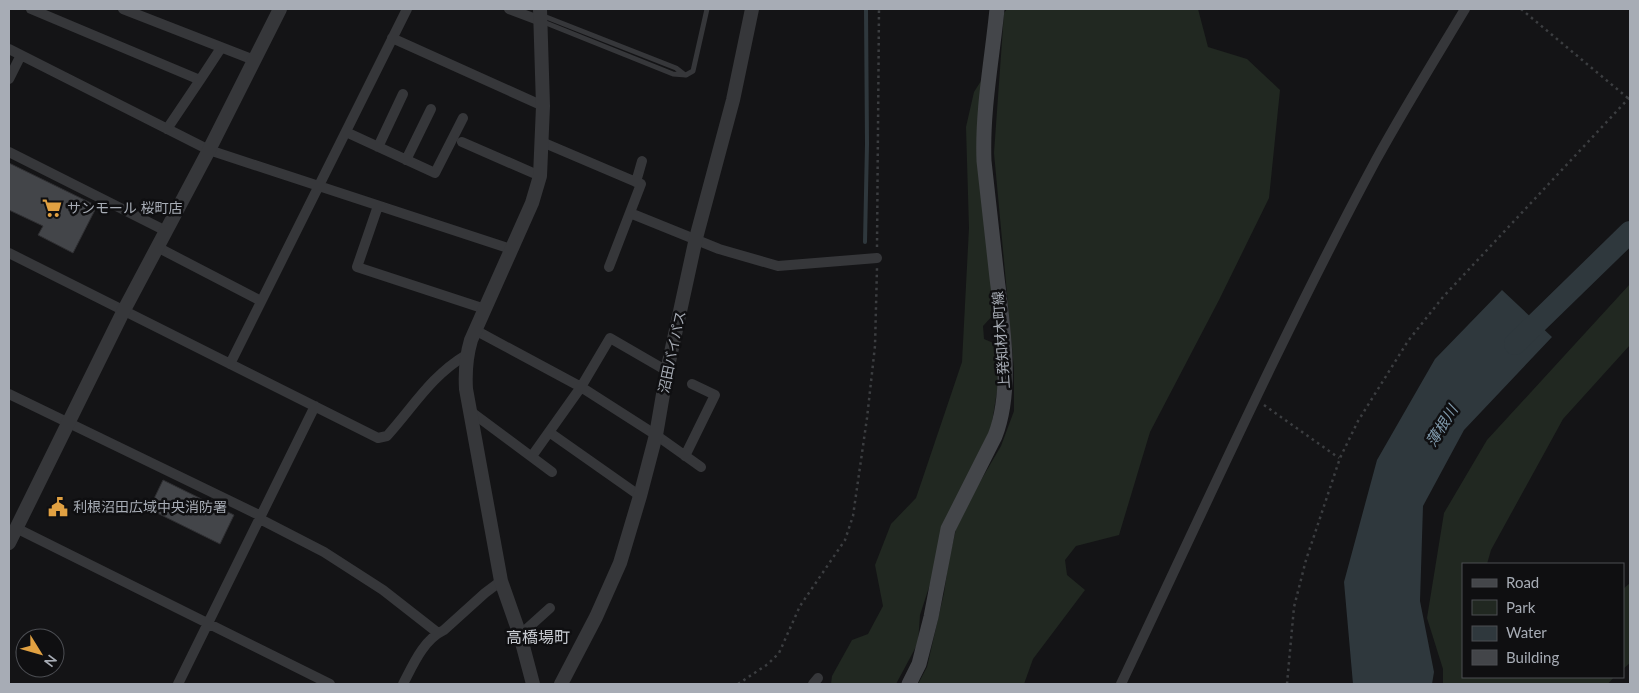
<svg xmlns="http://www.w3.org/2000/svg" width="1639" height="693" viewBox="0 0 1639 693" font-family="Lato,'Noto Sans JP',sans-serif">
	<rect width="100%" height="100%" fill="#141416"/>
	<path fill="#212821" d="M1007,9H1198L1208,47L1247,59L1280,90L1269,198L1219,300L1150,432L1119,535L1076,546L1065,560L1067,575L1085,590L1033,659L1024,684H918L927,667L944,593L949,559L956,529L967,504L1001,446L1014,411V369L994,153L1004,13Z
		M981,81L978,146L994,314L983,326L984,339L998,345L1000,372L991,429L930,584L920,615L918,643L896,684H831L832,676L852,640L868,634L883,606L875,565L891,524L916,498L962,362L969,228L966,127L974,92Z
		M1630,284V345L1563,419L1491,550L1487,564H1463V677H1614L1608,684H1443V669L1427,618L1444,513L1487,440Z
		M1630,583V663L1623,669V589Z"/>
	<path fill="#2f383d" d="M1502,290L1552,337L1464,430L1423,506L1420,601L1434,672L1432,684H1353L1344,582L1377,460L1435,359Z"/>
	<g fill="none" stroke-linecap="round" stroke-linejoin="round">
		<path stroke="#2f383d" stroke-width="4" d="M865,242L867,144L866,9"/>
		<path stroke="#2f383d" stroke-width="22" d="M1515,344L1630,232"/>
	</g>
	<path fill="#434549" stroke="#2f2f32" d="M9,163L97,206L73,253L38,235L43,226L9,210Z
		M163,480L234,515L220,544L149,509Z"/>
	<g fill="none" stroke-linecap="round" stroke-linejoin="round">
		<path stroke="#3c3e41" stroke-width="2.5" stroke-dasharray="2.5 4" stroke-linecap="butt" d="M1521,9L1629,99
			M877,247L879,9
			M1264,405L1339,458
			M738,684L768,664L779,653L800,606L845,540L853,516L867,418L875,346L877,268
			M1287,684L1294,607L1306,560L1340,458L1358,421L1408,341L1443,297L1630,97"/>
		<path stroke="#36373a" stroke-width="5" d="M541,15L676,68L685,75
			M541,21L673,74L686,75L693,71L707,9"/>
		<path stroke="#36373a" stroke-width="10" d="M31,9L200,80L221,48
			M123,9L254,60
			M509,9L541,21
			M392,38L543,106
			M9,49L209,150L511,249
			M9,79L21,55
			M167,129L200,80
			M346,132L435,173L463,118
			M462,142L540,176
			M542,142L636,182
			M378,147L403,94
			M9,152L166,231
			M406,160L431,109
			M378,206L357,267L485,309
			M630,213L719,249L778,266L877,258
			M157,247L261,301
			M9,253L378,438L387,436C414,406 431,376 466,355
			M609,267L641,184L636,182L642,161
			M475,330L581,387L656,435L701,467
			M230,364L407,9
			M9,394L261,516
			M470,411L552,472
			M549,432L640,496
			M532,456L581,387L610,338L667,371
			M685,456L715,395L692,384
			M260,519L324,552L383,590L438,633
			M16,528L330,684
			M520,635L550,608
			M178,684L315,406
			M403,684C413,665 423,640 444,630L485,593L501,581
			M813,684L818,678
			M1121,684C1204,509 1284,331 1376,160C1404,109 1435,59 1465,9"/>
		<path stroke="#36373a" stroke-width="14" d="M9,543L124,310L209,150L280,9
			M533,684L520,635L501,581L466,389C465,372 466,357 471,340L532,203L540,176L543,106L540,9
			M561,684L596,617L620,563L640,496L656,435L667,371L696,238L733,100L752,9"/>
		<path stroke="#44464a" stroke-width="15" d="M909,684L919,664L931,617L948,529L995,436C1013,390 1003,327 997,278C993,239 988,200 984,161C982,110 992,60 997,9"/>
	</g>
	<defs>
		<symbol id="supermarket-bare" viewBox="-9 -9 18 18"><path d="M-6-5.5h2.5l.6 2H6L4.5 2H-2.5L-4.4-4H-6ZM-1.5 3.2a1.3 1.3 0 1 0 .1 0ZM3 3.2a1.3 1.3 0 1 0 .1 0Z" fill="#e1a142" stroke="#0f0f11" stroke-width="2.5" paint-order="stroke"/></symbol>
		<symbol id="civic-bare" viewBox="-9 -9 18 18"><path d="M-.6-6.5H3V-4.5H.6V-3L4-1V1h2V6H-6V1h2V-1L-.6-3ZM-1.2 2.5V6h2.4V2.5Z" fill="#e1a142" stroke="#0f0f11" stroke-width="2.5" paint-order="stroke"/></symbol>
	</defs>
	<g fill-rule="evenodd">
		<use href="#supermarket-bare" x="38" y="194" width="28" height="28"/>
		<use href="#civic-bare" x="44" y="493" width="28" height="28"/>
	</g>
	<g text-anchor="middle" stroke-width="5" stroke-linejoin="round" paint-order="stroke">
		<g font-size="14" fill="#a7acb5" stroke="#0f0f11" text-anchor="start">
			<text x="67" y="213">サンモール 桜町店</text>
			<text x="73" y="512">利根沼田広域中央消防署</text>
		</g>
		<g font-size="14" fill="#a7acb5" stroke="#0f0f11">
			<text transform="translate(1001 340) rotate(-94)" y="5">上発知材木町線</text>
			<text transform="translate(672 352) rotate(-78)" y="5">沼田バイパス</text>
		</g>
		<g font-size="15" font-style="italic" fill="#819bad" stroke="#0f0f11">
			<text transform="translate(1442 426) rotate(-58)" y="5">薄根川</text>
		</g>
		<g font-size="16" fill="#c8cbd1" stroke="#0f0f11">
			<text x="538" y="643">高橋場町</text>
		</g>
	</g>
	<rect width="1639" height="693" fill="none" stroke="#a7acb5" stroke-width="20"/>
	<rect x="1462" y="563" width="162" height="115" fill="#0f0f11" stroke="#4c4e53"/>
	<rect x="1472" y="579" width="25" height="8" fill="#44464a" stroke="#4c4e53"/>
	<text x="1506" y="588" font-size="15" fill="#a7acb5">Road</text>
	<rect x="1472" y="600" width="25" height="15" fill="#212821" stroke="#4c4e53"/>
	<text x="1506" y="613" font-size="15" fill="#a7acb5">Park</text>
	<rect x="1472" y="626" width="25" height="15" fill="#2f383d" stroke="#4c4e53"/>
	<text x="1506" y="638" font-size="15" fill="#a7acb5">Water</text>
	<rect x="1472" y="650" width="25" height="15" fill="#434549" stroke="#4c4e53"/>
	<text x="1506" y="663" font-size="15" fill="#a7acb5">Building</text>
	<g transform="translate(40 653) rotate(127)"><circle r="24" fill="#0f0f11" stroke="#4c4e53"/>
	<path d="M0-4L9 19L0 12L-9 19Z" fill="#e1a142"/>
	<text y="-8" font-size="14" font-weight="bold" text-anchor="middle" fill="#a7acb5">N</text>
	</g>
</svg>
